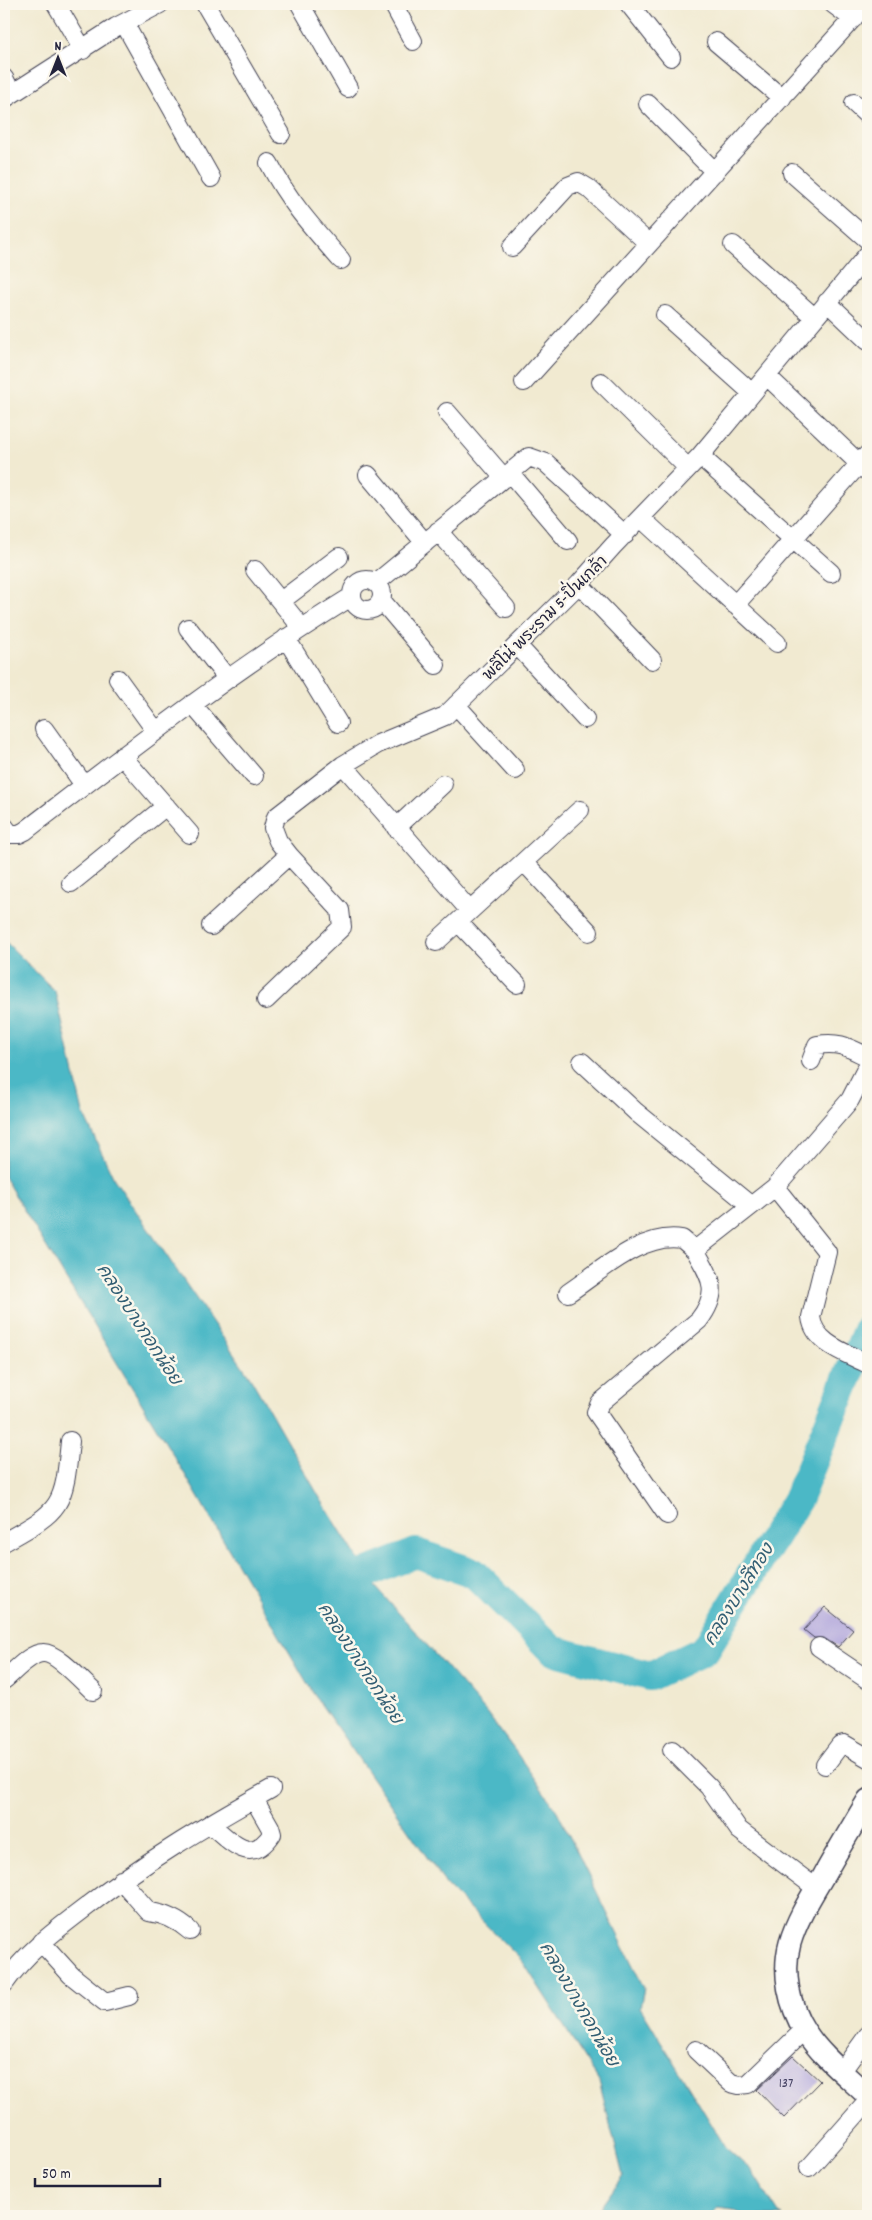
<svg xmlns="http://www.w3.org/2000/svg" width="872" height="2220" viewBox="0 0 872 2220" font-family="Dekko,'Playpen Sans Thai',sans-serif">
	<rect width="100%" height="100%" fill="#fbf7ec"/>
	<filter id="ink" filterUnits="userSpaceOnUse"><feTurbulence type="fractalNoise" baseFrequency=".02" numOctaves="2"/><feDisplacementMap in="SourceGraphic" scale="10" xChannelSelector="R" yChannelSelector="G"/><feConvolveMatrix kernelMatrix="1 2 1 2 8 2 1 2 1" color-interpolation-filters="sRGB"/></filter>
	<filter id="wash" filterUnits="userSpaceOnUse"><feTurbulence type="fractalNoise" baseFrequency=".0096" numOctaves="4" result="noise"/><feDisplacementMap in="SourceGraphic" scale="20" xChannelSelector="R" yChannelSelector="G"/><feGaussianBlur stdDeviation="1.12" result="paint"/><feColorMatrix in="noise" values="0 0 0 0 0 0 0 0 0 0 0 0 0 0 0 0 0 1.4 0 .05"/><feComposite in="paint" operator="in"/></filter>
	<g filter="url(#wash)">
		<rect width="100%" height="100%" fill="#f1ead1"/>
		<path fill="#4bb8c6" stroke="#366d80" d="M4,940L55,991L83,1113L114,1179L250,1377L320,1498L375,1586L486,1712L516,1752L557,1811L644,1988L640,2007L726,2148L751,2170L779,2214L783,2216H743L734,2210L717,2208L710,2216H594L623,2176L599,2081L523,1962L447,1886L313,1693L187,1478L4,1177Z"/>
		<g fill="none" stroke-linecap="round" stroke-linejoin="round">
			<path stroke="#4bb8c6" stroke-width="30" d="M329,1588L416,1553L474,1573L552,1650L650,1676L705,1650L798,1498L868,1328"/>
		</g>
		<g id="blocks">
			<path fill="#ada3dc" d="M825,1607L853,1630L838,1647L824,1638H814L804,1630Z
				M793,2056L820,2081L784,2118L757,2090Z"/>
		</g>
	</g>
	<g filter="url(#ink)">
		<use href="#blocks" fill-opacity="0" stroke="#414052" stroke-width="1"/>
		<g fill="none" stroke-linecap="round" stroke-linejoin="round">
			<defs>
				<path id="minor" d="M56,4L83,50
					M205,4L281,134
					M300,4L348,88
					M393,4L413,41
					M629,4L671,57
					M833,4L853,19
					M124,23L211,178
					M716,42L782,98
					M4,78L12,94
					M4,99L116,27L160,4
					M854,103L868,116
					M648,104L715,172
					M269,163C289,202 312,227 341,260
					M792,173L868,240
					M733,245L815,318
					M512,247L568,186L578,182L588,188L649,244
					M827,302L868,341
					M665,315L752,393
					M768,377L867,471
					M524,382L866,4
					M601,382L688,468
					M447,412L504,478
					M700,456L831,573
					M510,473L568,541
					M368,475L425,543
					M641,518L777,643
					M438,531L506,608
					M255,570L302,628
					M352 595a15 15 0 1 1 30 0a15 15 0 1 1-30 0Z
					M376,583L529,457L546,463L625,535
					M579,584L652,660
					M281,601L339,557
					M382,601L436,665
					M735,605L868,454
					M188,628L227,678
					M286,638L338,723
					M517,645L585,719
					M118,679L155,730
					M192,704L254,776
					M456,705L515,770
					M44,729L84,785
					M122,756L190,834
					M343,765L470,911
					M4,826L10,834H19L25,831C132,749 237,667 351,597
					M396,828L443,784
					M524,862L589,932
					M71,883L166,806
					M458,922L517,984
					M211,926L289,855L278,841L273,828L276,817L343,765L378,744L445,716L579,584L613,546L700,456L868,254
					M436,942L580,810
					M266,1000L342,927L340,910L289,855
					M811,1061L817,1045C840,1041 849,1048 868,1057
					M582,1062L636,1112L750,1205
					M775,1187L850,1100L868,1065
					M568,1293C600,1272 642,1232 682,1239L695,1250L775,1187L827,1252L811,1317C814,1344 847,1353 868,1364
					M667,1515L596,1412L600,1403L699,1320C721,1291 711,1278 695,1250
					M4,1542C62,1510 64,1507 70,1441
					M819,1647L868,1680
					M4,1680C14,1672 30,1653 43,1653C56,1652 83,1682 93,1691
					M672,1750L709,1787L739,1830L816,1888
					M825,1765L840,1745L844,1744L868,1758
					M210,1824C231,1841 250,1867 272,1834L270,1827L254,1799
					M121,1880L149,1912C165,1914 178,1920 190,1931
					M41,1942L71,1975L105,2002L129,1996
					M4,1984C25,1954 52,1933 81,1911C141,1864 205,1826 271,1789
					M696,2050L731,2083L739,2085L748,2084L804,2030
					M842,2071L868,2035
					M809,2168L868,2101"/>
				<path id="major" d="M868,1800C853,1825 838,1850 824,1875C811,1897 797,1919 790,1943C782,1972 789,2006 805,2031C821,2056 847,2076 868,2096"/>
			</defs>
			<use href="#minor" stroke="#414052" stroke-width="20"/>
			<use href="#major" stroke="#414052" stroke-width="24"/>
			<use href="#minor" stroke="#fff" stroke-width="18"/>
			<use href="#major" stroke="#fff" stroke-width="21"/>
		</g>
	</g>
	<g text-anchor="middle" stroke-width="5" stroke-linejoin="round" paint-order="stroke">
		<g font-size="14" fill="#454263">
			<text x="786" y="2087">137</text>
		</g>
		<g font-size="16" fill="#22223b" stroke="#fbf7ec">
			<text transform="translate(544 617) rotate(-45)" y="6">พลีโน่ พระราม 5-ปิ่นเกล้า</text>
		</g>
		<g font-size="18" font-style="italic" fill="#325e73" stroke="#fbf7ec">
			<text transform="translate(140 1324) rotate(57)" y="6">คลองบางกอกน้อย</text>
			<text transform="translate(738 1594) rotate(-58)" y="6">คลองบางสีทอง</text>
			<text transform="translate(361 1663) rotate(57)" y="6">คลองบางกอกน้อย</text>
			<text transform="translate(580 2004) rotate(60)" y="6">คลองบางกอกน้อย</text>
		</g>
	</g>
	<rect width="872" height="2220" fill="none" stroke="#fbf7ec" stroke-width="20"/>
	<g transform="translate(58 58)" stroke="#fbf7ec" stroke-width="4" paint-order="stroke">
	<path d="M0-4L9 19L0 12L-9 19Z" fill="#22223b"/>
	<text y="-8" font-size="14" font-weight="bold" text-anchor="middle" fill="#22223b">N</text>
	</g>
	<path d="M35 2178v8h125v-8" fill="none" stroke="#22223b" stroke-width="2.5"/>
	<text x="42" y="2178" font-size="15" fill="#22223b" stroke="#fbf7ec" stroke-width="4" paint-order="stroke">50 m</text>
</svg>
